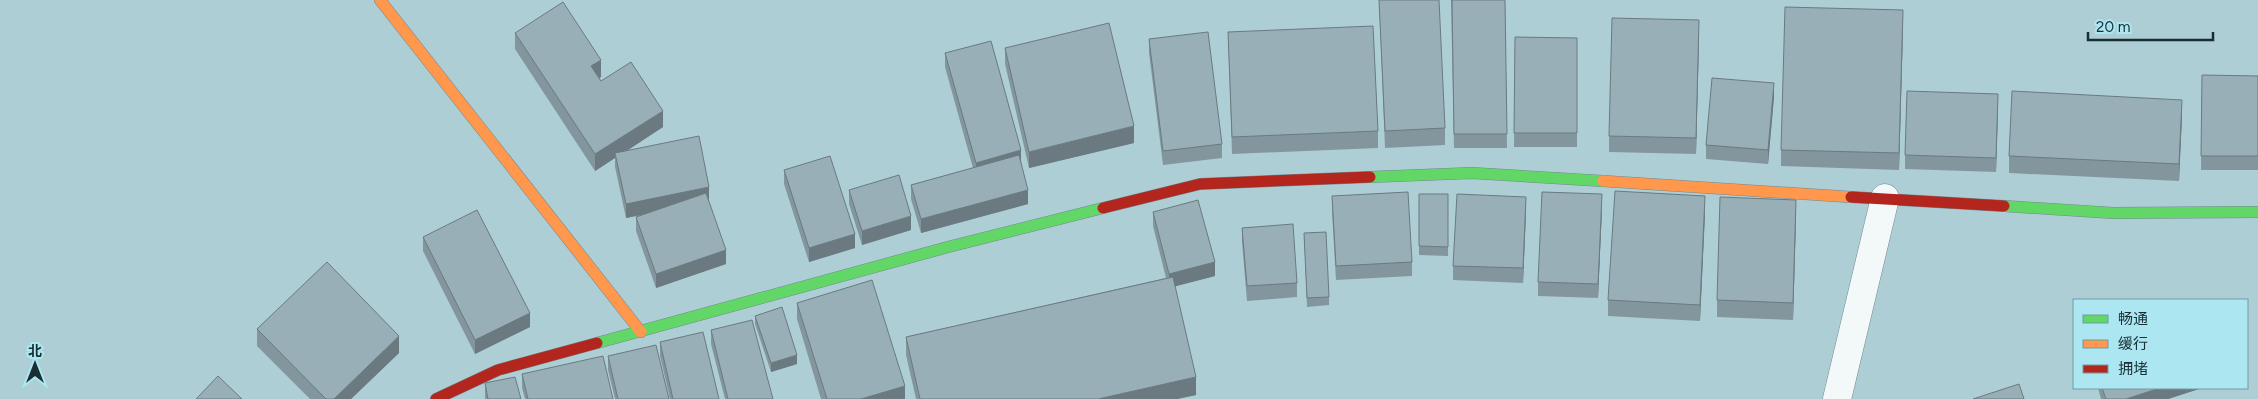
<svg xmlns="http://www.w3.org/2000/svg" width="2258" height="399" viewBox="0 0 2258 399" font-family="Figtree,'Noto Sans SC',sans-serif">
	<rect width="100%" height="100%" fill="#aeced5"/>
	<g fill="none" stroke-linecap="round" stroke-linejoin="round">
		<defs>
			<path id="street" d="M1837,399L1885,198"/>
			<path id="fast" d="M1370,177L1472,173L1603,181
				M2004,206L2113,213L2258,212
				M597,343L948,247L1103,208"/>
			<path id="slow" d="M380,0L641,332
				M1603,181L1851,197"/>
			<path id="jam" d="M1851,197L2004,206
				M1103,208L1200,184L1370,177
				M436,399L498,370L597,343"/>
		</defs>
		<use href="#street" stroke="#718a8f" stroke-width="29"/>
		<use href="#fast" stroke="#718a8f" stroke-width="12"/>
		<use href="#slow" stroke="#718a8f" stroke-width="12"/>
		<use href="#jam" stroke="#718a8f" stroke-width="12"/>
		<use href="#street" stroke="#f3f8f9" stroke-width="28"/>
		<use href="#fast" stroke="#63d668" stroke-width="11"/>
		<use href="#slow" stroke="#ff974d" stroke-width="11"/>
		<use href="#jam" stroke="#b3261e" stroke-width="11"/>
	</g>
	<path fill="#83969d" d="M1379,0L1445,128V145L1385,148Z
		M1451,0H1505L1507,148H1454Z
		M1903,27L1899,170L1781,166V150Z
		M1228,32L1378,131V148L1232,154Z
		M515,33L601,77L599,78L601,81L663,127L627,150L709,201H708L726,264L656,288L636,231V217L641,215L626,218L615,167V158L595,171L515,49Z
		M1515,37L1577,38V147H1514Z
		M1699,37L1696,154L1609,152V136Z
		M1149,39L1222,144V158L1163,165L1149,53Z
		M1005,48L1134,143L1029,168L1005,64Z
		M945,53L1021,162L1028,204L921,233L911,199V185L973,168L945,67Z
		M2202,75L2258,76V170H2201Z
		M1774,97L1768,164L1706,159V145Z
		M1998,108L1996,172L1905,169V155Z
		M2182,116L2179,181L2009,173V156Z
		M784,170L855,248L809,262L784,184Z
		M849,190L911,230L862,245L849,204Z
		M1419,194H1448V256L1419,255Z
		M1332,196L1412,262V276L1336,280L1332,211Z
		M1602,208L1598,298L1538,296V282Z
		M1526,211L1523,283L1453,280V266Z
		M1153,212L1215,276L1175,286L1196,395L1177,399H916L906,355V337L1166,278L1153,226Z
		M1705,213L1700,321L1608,316V300Z
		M1796,217L1793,320L1717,317V300Z
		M1242,228L1297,283V297L1247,301L1242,242Z
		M1304,233L1329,297V305L1307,307Z
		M423,237L530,327L475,354L423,251Z
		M797,303L905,399H821L797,319Z
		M755,316L797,364L771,372L755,324Z
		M257,329L399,353L351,399H310L257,346Z
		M711,330L773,399H725L711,344Z
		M660,342L719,399H670L660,356Z
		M608,356L669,399H615L608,370Z
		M522,374L613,399H525L522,388Z
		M485,383L521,399H485Z
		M2098,388H2202L2168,399H2101Z"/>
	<path fill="#6a7a80" d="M1903,10V27L1899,170V153Z
		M1699,20V37L1696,154V138Z
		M601,60V77L591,83V66Z
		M1774,83V97L1768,164V150Z
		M1998,94V108L1996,172V158Z
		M2182,100V116L2179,181V164Z
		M663,111V127L616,158L615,153V158L595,171V154Z
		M1134,126V143L1029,168V152Z
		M1021,150V164L976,177V163Z
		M709,187V201L626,218V204Z
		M1028,190V204L921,233V219Z
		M1602,194V208L1598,298V284Z
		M1705,196V213L1700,321V305Z
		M1526,197V211L1523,283V268Z
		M1796,200V217L1793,320V303Z
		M911,216V230L862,245V231Z
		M855,234V248L809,262V248Z
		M726,250V264L656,288V274Z
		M1215,262V276L1169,288V274Z
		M530,313V327L475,354V340Z
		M399,336V353L351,399H334Z
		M797,355V364L771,372V363Z
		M1196,377V395L1177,399H1098Z
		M905,386V399H861Z
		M2160,388H2202L2168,399H2126Z"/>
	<path fill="#98afb7" stroke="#6a7a80" d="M1379,0H1439L1445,128L1385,131Z
		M1452,0H1505L1507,134H1454Z
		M563,2L601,60L591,66L601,81L631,62L663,111L595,154L515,33Z
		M1785,7L1903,10L1899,153L1781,150Z
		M1612,18L1699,20L1696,138L1609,136Z
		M1109,23L1134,126L1029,152L1005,48Z
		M1373,26L1378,131L1232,137L1228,32Z
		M1208,32L1222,144L1163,151L1149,39Z
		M1515,37L1577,38V133H1514Z
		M991,41L1021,150L976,163L945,53Z
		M2202,75L2258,76V156H2201Z
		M1712,78L1774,83L1768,150L1706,145Z
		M1907,91L1998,94L1996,158L1905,155Z
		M2012,91L2182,100L2179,164L2009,156Z
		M699,136L709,187L626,204L615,153Z
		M1019,155L1028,190L921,219L911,185Z
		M830,156L855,234L809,248L784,170Z
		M899,175L911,216L862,231L849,190Z
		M1615,191L1705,196L1700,305L1608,300Z
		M1408,192L1412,262L1336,266L1332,196Z
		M1542,192L1602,194L1598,284L1538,282Z
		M706,193L726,250L656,274L636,217Z
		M1419,194H1448V247L1419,246Z
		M1457,194L1526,197L1523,268L1453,266Z
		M1720,197L1796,200L1793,303L1717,300Z
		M1198,200L1215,262L1169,274L1153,212Z
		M477,210L530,313L475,340L423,237Z
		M1293,224L1297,283L1247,286L1242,228Z
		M1326,232L1329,297L1307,298L1304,233Z
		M327,262L399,336L334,399H326L257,329Z
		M1173,277L1196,377L1098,399H920L906,337Z
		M872,280L905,386L861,399H827L797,303Z
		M782,307L797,355L771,363L755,316Z
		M752,320L773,399H728L711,330Z
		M703,332L719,399H673L660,342Z
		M656,345L669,399H618L608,356Z
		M603,356L613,399H528L522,374Z
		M218,376L242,399H196Z
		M515,377L521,399H488L485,383Z
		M2019,384L2024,399H1973Z
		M2102,388H2160L2126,399H2106Z"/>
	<rect x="2073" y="299" width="175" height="90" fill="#ace6f1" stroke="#709ca5"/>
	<rect x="2083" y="315" width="25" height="8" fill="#63d668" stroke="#709ca5"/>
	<text x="2118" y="324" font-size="15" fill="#172e33">畅通</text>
	<rect x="2083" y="340" width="25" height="8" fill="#ff974d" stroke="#709ca5"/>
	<text x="2118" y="349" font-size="15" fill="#172e33">缓行</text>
	<rect x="2083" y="365" width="25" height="8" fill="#b3261e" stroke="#709ca5"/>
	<text x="2118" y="374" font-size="15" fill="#172e33">拥堵</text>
	<g transform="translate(35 364)" stroke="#ace6f1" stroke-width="4" paint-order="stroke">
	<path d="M0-4L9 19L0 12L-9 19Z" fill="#172e33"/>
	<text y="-8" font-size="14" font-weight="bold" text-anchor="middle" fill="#172e33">北</text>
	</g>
	<path d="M2088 32v8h125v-8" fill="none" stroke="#172e33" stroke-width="2.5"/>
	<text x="2096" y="32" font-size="15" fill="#172e33" stroke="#ace6f1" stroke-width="4" paint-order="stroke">20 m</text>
</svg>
